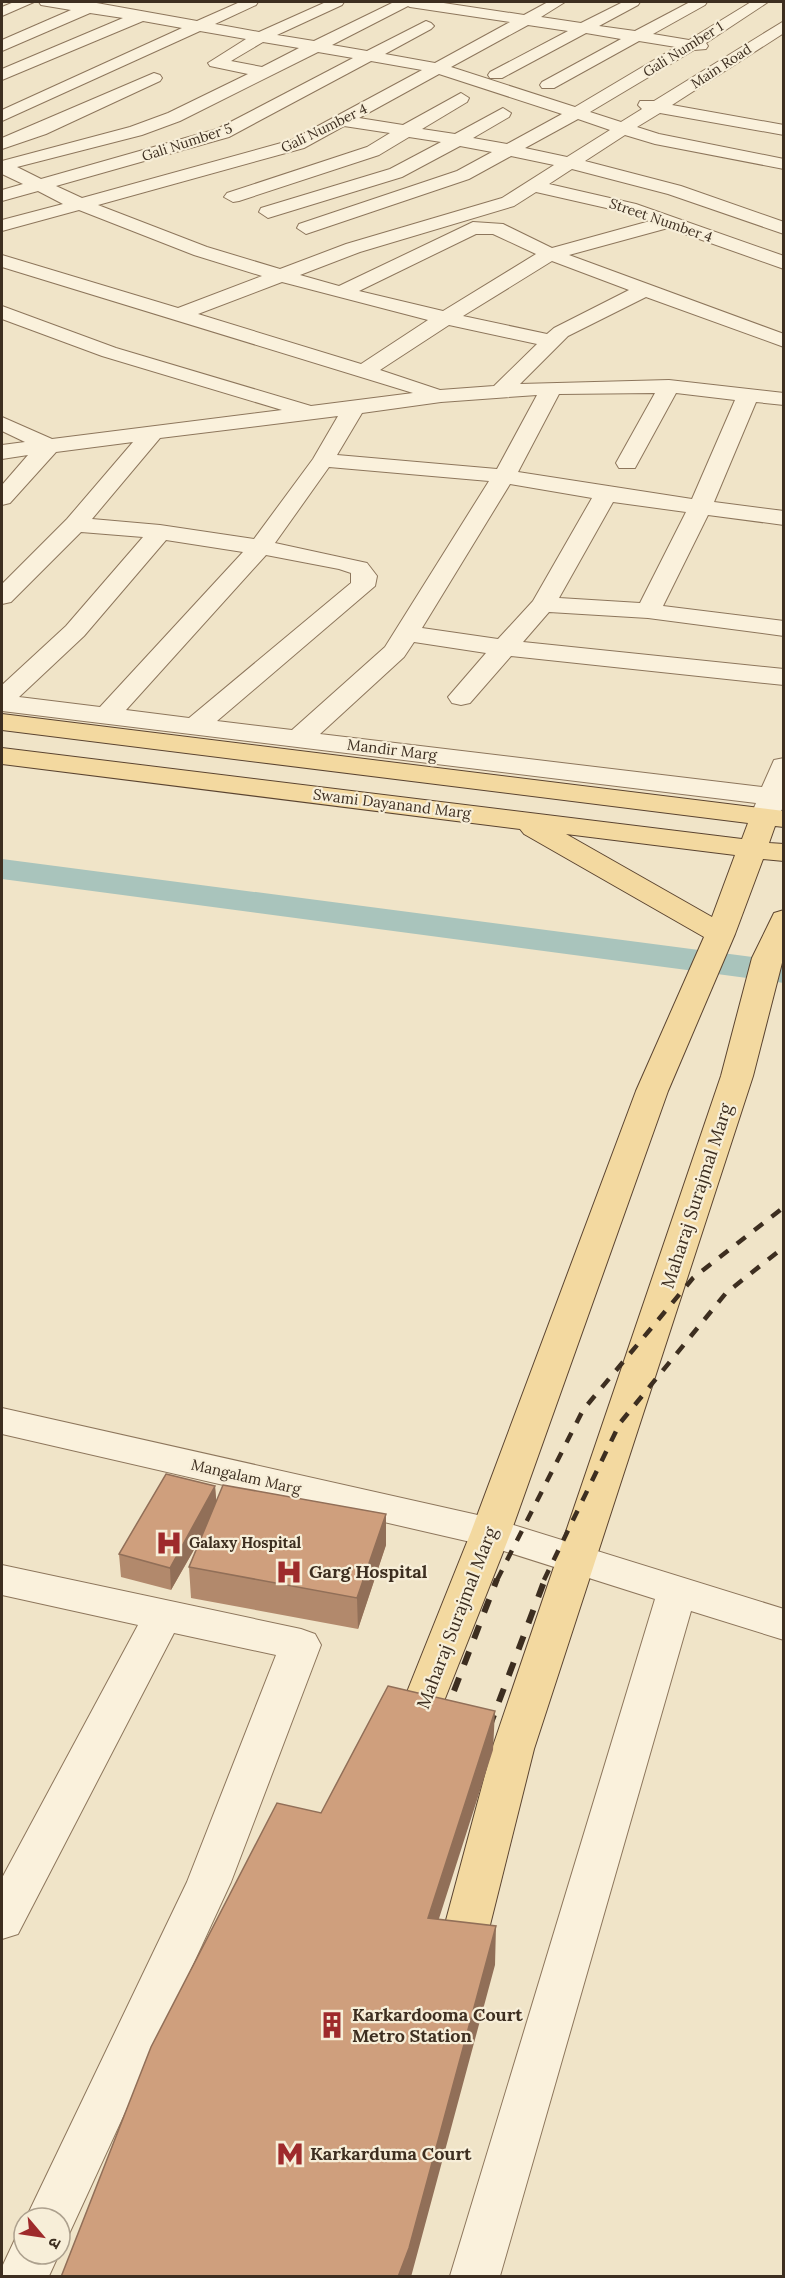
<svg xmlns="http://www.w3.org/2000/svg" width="785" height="2278" viewBox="0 0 785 2278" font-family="Lora,'Noto Sans Devanagari',serif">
	<rect width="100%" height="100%" fill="#f0e4c8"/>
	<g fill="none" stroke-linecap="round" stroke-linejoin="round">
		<path fill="#a9c4bc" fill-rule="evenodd" d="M2,859L784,961V983L2,879Z"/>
		<defs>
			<path id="minor" d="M14,2H34L2,16V7Z
				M39,2H91L197,21L240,2H258L256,5L215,24L259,32L326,2H344L342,5L277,35L314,41L394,2H437L524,15L548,2H565L541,17L581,23L623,2H640L638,5L599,26L635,31L690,2H707L705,5L653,34L689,40L751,2H768L706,43L708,46L706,49L694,50L590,112L621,122L642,109L638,105L640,101H654L784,21V33L672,105L784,125V135L660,113L637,127L659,134L784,159V169L655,144L625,135L585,161L681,186L784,222V234L668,194L572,169L549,184L636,204L784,256V269L668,228L569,255L784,334V347L646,297L568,336L520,384L669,380L784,393V405L756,402L714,502L784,511V525L708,515L663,606L784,621V636L648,618L549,612L523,642L784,669V685L511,656L470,703L461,705L452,703L448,697L486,653L414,642L404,657L320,734L762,787L774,760L784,758V806L774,823L764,825L754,823L750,817L756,803L2,711V685L66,626L143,537L81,532L11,602L2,604V584L67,519L133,442L56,452L10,503L2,505V485L28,455L2,459V445L25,442L2,431V417L52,439L282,410L102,356L2,319V306L116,348L311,406L413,393L2,267V255L178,308L262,276L194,255L79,210L2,231V220L63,204L38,191L2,201V190L23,184L2,174V161L130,127L168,113L248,74L210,66L208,63L246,39L200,31L2,121V110L182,28L143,21L2,80V69L123,18L90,13L2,51V40L71,10L41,5ZM408,6L410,7L510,22L435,63L385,54L431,29L434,26L431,23L426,21L367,51L332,45ZM528,25L568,31L490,72L488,75L490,78H502L586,33L621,39L542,82L540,85L542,88H554L639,41L676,47L575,107L451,67ZM263,42L299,48L262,67L231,61ZM318,52L353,58L217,129L41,179L17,167L142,135L180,121ZM371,61L422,70L292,140L82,198L56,186L229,137ZM439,74L562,114L507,144L473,138L509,117L511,113L503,108L455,134L422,129L467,102L469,98L461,93L403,125L359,118ZM578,119L610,130L567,157L525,148ZM344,126L390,133L367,147L227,193L224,197L233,202L239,201L379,155L409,137L441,142L390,169L261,208L259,212L268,218L402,177L460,146L492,152L457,171L299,224L297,228L306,234L469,179L511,156L554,165L502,198L346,244L280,269L207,247L98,205L304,148ZM536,192L624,212L650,221L552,248L503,224L473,222L339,286L300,275L360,252L514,206ZM476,234H493L536,254L443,311L359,291ZM552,261L629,290L554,328L547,334L463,316ZM282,282L428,320L361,364L198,314ZM449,325L537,344L494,386L440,390L380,370ZM655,393L616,463L619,468H635L676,393L735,400L692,499L518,472L559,394ZM537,395L497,469L337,455L362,413L441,402ZM338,416L313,459L254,539L160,525L92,519L160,438ZM329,467L489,481L385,647L292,730L217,721L375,586L377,576L367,563L275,543ZM510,484L592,498L533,601L498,639L422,628ZM613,502L686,512L640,603L559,598ZM166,540L243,552L100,707L19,697L84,636ZM266,555L339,569L351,573V583L189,718L126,710Z
				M154,73L160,75L162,78L160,81L46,134L2,149V138Z
				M2,1408L491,1518L784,1609V1640L691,1611L500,2276H450L655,1599L488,1546L2,1434Z
				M2,1565L301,1629L315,1634L321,1645L231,1882L69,2234L60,2238V2218H26L187,1882L276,1655L174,1633L18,1934L2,1939V1878L138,1625L2,1595Z
				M24,2234V2254H59L49,2276H2V2267L16,2237Z"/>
			<path id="major" d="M2,714L784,811V827L775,826L769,843L784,844V861L763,859L735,934L668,1091L511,1532L425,1749L410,1754L395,1749L389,1737L471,1532L636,1091L704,937L524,834L520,829L2,764V748L742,839L748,823L2,730ZM566,834L735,855L712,917Z
				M784,910V955L753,1076L534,1749L480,1965L473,1979L457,1985L441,1979L434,1965L492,1749L721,1076L752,958L774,913Z"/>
		</defs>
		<use href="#minor" stroke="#8d765c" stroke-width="2"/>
		<use href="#major" stroke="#5b4430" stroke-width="2"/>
		<use href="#minor" fill="#faf1dc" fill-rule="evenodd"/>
		<use href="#major" fill="#f3d9a0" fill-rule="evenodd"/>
		<path stroke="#3d2e20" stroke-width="4.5" stroke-dasharray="11 11" stroke-linecap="butt" d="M497,1580L583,1410L693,1278L784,1207
			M544,1580L620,1423L726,1293L784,1247"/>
		<path stroke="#3d2e20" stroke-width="6" stroke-dasharray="14 14" stroke-linecap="butt" d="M444,1717L497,1579
			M489,1728L545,1579"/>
	</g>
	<path fill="#b2896c" d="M215,1486L216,1501L386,1514V1545L358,1629L191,1598L189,1567L202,1536L171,1590L121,1577L119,1554Z"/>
	<path fill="#916f58" d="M215,1486L217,1509L171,1590L170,1568Z
		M386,1514V1545L358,1629L357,1598Z
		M495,1711L493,1750L427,1956L428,1918Z
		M496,1926L495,1965L411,2277H398Z"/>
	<path fill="#cf9f7d" stroke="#916f58" stroke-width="1.5" d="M166,1474L215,1486L170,1568L119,1554Z
		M223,1485L386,1514L357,1598L189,1567Z
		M388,1686L495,1711L428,1918L496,1926L409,2248L398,2277H61L151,2047L277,1803L321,1813Z"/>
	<defs>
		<symbol id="hospital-bare" viewBox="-9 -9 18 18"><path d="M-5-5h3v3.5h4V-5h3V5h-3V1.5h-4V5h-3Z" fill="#9e2a2b" stroke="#f7eed8" stroke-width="2.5" paint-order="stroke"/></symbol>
		<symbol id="building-bare" viewBox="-9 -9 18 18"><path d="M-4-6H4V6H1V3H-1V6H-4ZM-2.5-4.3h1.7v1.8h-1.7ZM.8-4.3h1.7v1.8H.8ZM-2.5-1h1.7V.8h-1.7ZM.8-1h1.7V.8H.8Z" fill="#9e2a2b" stroke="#f7eed8" stroke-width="2.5" paint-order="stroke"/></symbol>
		<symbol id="metro-bare" viewBox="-9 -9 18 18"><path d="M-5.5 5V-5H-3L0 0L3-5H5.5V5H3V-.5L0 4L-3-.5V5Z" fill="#9e2a2b" stroke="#f7eed8" stroke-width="2.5" paint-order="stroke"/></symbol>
	</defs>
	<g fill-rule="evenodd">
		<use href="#hospital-bare" x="150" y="1524" width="38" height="38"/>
		<use href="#hospital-bare" x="270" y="1553" width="38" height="38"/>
		<use href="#building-bare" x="313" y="2006" width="38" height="38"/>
		<use href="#metro-bare" x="271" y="2135" width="38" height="38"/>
	</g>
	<g text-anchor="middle" stroke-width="4.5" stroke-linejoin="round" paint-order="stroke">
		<g font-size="14" fill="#3d2e20" stroke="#f7eed8">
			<text transform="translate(683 49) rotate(-32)" y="5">Gali Number 1</text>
			<text transform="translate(721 66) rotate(-33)" y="5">Main Road</text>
			<text transform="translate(324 128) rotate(-26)" y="5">Gali Number 4</text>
			<text transform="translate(187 142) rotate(-18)" y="5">Gali Number 5</text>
			<text transform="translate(661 220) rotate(19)" y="5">Street Number 4</text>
		</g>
		<g font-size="15" fill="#3d2e20" stroke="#f7eed8">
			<text transform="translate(392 750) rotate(7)" y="5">Mandir Marg</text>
			<text transform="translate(392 804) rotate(7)" y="5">Swami Dayanand Marg</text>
			<text transform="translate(246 1477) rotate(13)" y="5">Mangalam Marg</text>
		</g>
		<g font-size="15" font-weight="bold" fill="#3d2e20" stroke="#f7eed8" text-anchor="start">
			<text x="189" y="1548">Galaxy Hospital</text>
		</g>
		<g font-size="18" fill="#3d2e20" stroke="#f7eed8">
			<text transform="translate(697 1196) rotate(-72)" y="6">Maharaj Surajmal Marg</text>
			<text transform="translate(457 1618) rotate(-69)" y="6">Maharaj Surajmal Marg</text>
		</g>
		<g font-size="18" font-weight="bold" fill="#3d2e20" stroke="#f7eed8" text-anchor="start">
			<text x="309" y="1578">Garg Hospital</text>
			<text x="352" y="2021">Karkardooma Court<tspan x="352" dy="21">Metro Station</tspan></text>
			<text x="310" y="2160">Karkarduma Court</text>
		</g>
	</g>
	<rect width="785" height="2278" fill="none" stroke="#3d2e20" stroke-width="6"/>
	<g transform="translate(42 2236) rotate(119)"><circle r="28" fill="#f7eed8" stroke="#ada18e" stroke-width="1.5"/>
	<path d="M0-4.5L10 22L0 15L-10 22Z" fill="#9e2a2b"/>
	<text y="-9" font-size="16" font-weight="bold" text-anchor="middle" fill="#3d2e20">उ</text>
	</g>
</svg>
